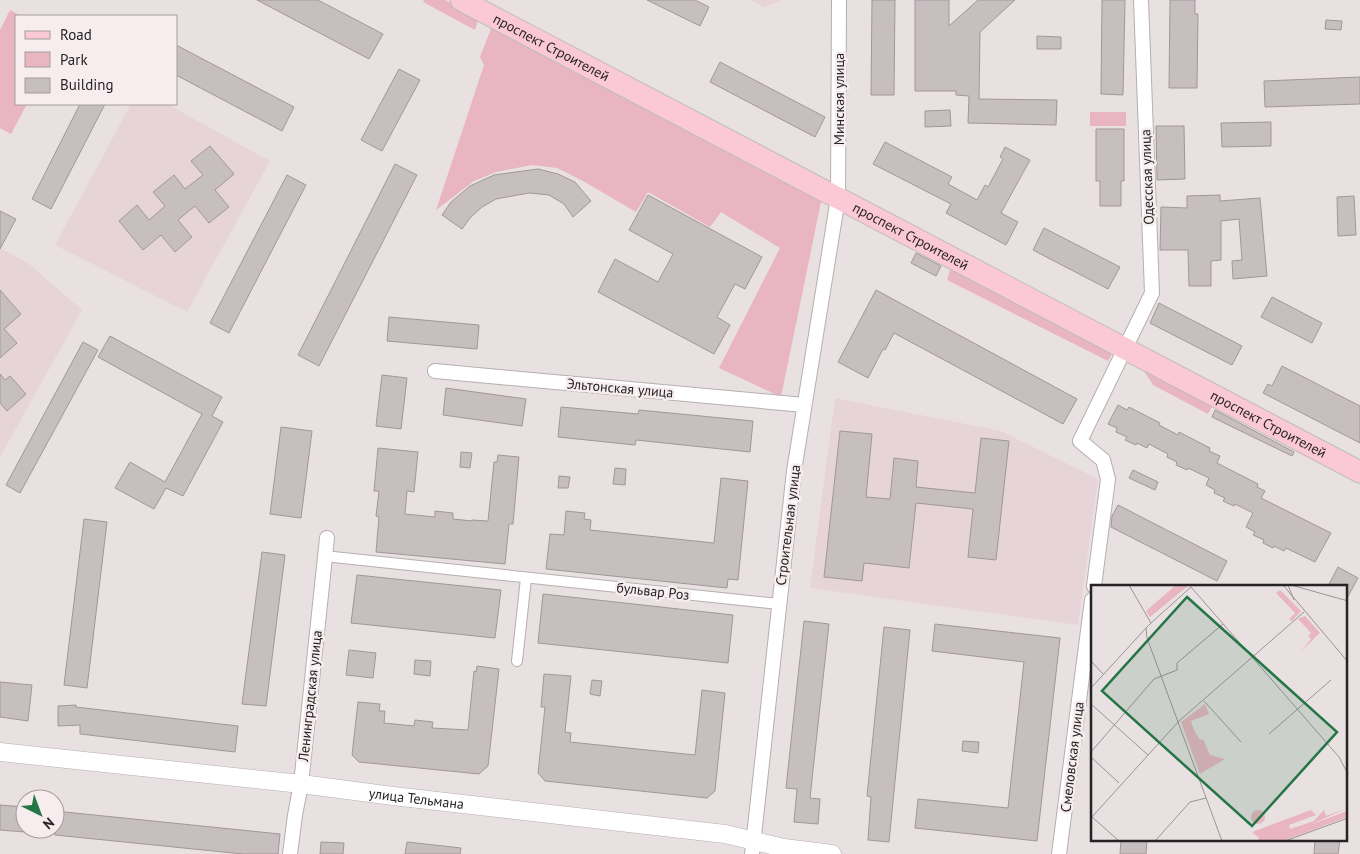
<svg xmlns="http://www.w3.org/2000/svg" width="1360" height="854" viewBox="0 0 1360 854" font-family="'PT Sans',sans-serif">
	<rect width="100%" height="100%" fill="#e9e0e2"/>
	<path fill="#e7d4d8" d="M750,0H780L779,2L764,7Z
		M131,104H167L270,161L187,312L55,245Z
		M0,248L28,263L82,310L0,457Z
		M835,398L1001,431L1098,479L1078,625L810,588Z"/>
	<path fill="#e9b5c1" d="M424,0H445L479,17L475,30L423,2Z
		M10,10L21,16H16V104H27L11,134L0,128V30Z
		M492,26L822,197L781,397L719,368L780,248L721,212L710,227L648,192L636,212L583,181L557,168L532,165L496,172L474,181L436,210L484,65L480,57Z
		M1090,112H1126V126H1090Z
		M952,265L1115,348L1108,361L947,280Z
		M1137,360L1215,401L1208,414L1153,385Z"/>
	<path fill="#c7bec0" stroke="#a09799" d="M257,0H318L383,34L369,59Z
		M647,0H695L709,7L700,26Z
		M872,0H895L894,95H871Z
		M915,0H949V26L978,0H1015L980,32L979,99L1057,100L1056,125L968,123L969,96L956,95V91H915Z
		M1102,0H1125L1123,95L1101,94Z
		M1170,0H1195V14H1198L1197,88H1169Z
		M1326,20L1342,21L1341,30L1325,29Z
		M1037,36L1061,37V49H1037Z
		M176,45L294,107L282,131L176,75Z
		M720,62L825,117L815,137L710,82Z
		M399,69L420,80L382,151L361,140Z
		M1360,77V104L1265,107L1264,81Z
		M80,104H105L51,209L32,199Z
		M950,110L951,126L925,127V111Z
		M1271,122V146L1222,147L1221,123Z
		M1156,126H1184L1185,179L1157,180Z
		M1096,129H1124V181H1121V206H1100V181H1096Z
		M885,142L952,177L948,184L977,200L985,185L988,187L1003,159L1000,157L1005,147L1030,160L1001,213L1018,222L1006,245L946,213L951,204L873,164Z
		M210,146L234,174L215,190L229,207L209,223L195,206L178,220L192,237L175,252L161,235L143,250L119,221L137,205L149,220L165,206L153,192L174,175L185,189L203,175L191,161Z
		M395,164L417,175L319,366L298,355Z
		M538,169L558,174L575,182L591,201L573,217L564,204L549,195L529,193L496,199L482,207L470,218L462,229L442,215L451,202L470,186L494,175Z
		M287,175L306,185L229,333L210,323Z
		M648,195L762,257L745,289L735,284L717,317L730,325L714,354L598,292L615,259L658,282L673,254L629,230Z
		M1220,195V201L1260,198L1267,276L1233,279L1232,261L1242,260L1239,219L1221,221V260L1211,261V286H1189L1188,250H1160L1161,207L1187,208V196Z
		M1354,196L1356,235L1338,236L1337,197Z
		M0,211L16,219L0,249Z
		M1044,228L1120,267L1108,289L1033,250Z
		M916,253L941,266L936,276L911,263Z
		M0,290L21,314L4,329L17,343L0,358Z
		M876,290L1077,399L1063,424L894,333L885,350L883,349L868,378L838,362Z
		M1272,297L1322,323L1312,343L1261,317Z
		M1159,303L1242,346L1232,365L1150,323Z
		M389,317L479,325L477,349L387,341Z
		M110,336L222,397L212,416L223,422L183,496L166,488L154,509L115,488L130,462L165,482L202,414L98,357Z
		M83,342L98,350L20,493L6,485Z
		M1282,366L1360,406V443L1263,393L1268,384L1272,386Z
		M0,374L5,380L10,376L26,394L7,411L0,403Z
		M382,375L407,378L401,429L376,426Z
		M446,388L526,399L522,426L443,415Z
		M1118,405L1127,410L1129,407L1160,423L1159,425L1178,435L1179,432L1210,448L1209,451L1220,456L1217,463L1258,484L1257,487L1265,491L1261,498L1331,533L1315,562L1286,548L1284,551L1274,546L1273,548L1263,543L1264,540L1253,535L1255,532L1246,527L1253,513L1235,504L1234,506L1223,501L1225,498L1214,493L1215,490L1206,485L1209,478L1188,468L1187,470L1176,465L1177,462L1167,457L1168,454L1149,444L1147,448L1137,443L1136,445L1125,440L1127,437L1116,432L1117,428L1108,424Z
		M561,407L638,414L639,410L753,421L750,452L636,440L635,445L558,437Z
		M1215,410L1294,452L1292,456L1212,417Z
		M281,427L312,431L301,518L270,514Z
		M840,431L872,434L866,497L890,499L894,458L918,461L916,487L975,493L981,438L1009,441L996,560L968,557L973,509L916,503L909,568L864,563L862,581L824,577Z
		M378,448L418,452L414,492L407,491L405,514L435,517V511L453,513V519L472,521V520L488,521L494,462H497L498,455L519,457L513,524H509L505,564L376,552L379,517L376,516L379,491H374Z
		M461,452L472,453L470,468L460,467Z
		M615,468L626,469L625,485L613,484Z
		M1133,470L1158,482L1155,490L1129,478Z
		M559,476L570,477L568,488H558Z
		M721,478L748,481L738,580L728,579L727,588L546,569L550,534L564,535L566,511L585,513L584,519L591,520L590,530L714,543Z
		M1118,505L1227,561L1217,581L1111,527L1112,516Z
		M84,519L107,522L87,688L64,685Z
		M262,552L285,555L266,706L242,704Z
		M1338,567L1358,578L1346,600V586H1328Z
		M357,575L501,590L495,638L351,623Z
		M543,594L733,615L728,663L538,643Z
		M804,621L829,624L810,798L820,799L818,824L794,822L797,789L786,788Z
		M935,624L1060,638L1037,841L915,828L918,799L1008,808L1024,662L932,651Z
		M884,627L910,630L889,842L868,840L871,797L867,796Z
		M349,650L376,653L373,678L346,675Z
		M415,660L431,661L430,676L414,674Z
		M477,666L499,669L488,766L479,774L359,762L352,755L358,702L380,704L379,711H385L384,723L414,726L415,720L433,722L432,728L468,730L474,671L476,672Z
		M544,674L571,676L565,732L571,733L570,742L695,755L702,690L725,693L715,791L707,798L545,781L538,773L545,707H541Z
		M592,680L602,681L600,696L590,694Z
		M0,682L32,685L28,721L0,717Z
		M76,705V707L238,726L235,752L80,734V725L58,726V706Z
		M963,741L979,742L978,753L962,751Z
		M0,805L25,807V832L0,830Z
		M55,811L280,834L278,854H243L55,835Z
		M1121,840H1147L1146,854H1120Z
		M1315,840H1340L1338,854H1314Z
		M321,842L344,843L343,854H320Z
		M407,842L461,848L460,854H405Z"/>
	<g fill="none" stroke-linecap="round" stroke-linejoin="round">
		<defs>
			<path id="pedestrian" d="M324,556L779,604
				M517,661L526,578"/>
			<path id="minor" d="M435,371L804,405
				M1094,586L1108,479L1103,460L1080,441L1152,293L1141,0
				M290,854L295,815L301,784L327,538
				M752,854L794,471L838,198L839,0
				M1059,854L1092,600"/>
			<g id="tertiary">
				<path id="s1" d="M0,752L301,784L393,796L725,834L784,848L832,854"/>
			</g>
			<g id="primary">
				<path id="s2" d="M461,0L1360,472"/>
			</g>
		</defs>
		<use href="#pedestrian" stroke="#b7aeb0" stroke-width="12"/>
		<use href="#minor" stroke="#b7aeb0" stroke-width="16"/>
		<use href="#tertiary" stroke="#b7aeb0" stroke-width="19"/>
		<use href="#primary" stroke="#bebdbd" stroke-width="23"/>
		<use href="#pedestrian" stroke="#fff" stroke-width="10"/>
		<use href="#minor" stroke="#fff" stroke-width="14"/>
		<use href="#tertiary" stroke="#fff" stroke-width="18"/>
		<use href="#primary" stroke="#fbc9d6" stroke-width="21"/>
	</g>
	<g text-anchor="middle" stroke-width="5" stroke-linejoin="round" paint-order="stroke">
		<g font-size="14" fill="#272324" stroke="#f7edef">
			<text dy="5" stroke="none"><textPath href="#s2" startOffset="102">проспект Строителей</textPath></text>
			<text transform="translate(839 99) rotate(-90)" y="5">Минская улица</text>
			<text transform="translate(1147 177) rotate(-92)" y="5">Одесская улица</text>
			<text dy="5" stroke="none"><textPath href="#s2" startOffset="508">проспект Строителей</textPath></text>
			<text transform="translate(620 388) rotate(5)" y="5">Эльтонская улица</text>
			<text dy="5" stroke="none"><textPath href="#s2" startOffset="912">проспект Строителей</textPath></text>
			<text transform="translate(788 525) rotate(-83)" y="5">Строительная улица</text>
			<text transform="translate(653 591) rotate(6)" y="5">бульвар Роз</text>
			<text transform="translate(310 696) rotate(-84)" y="5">Ленинградская улица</text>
			<text transform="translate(1072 757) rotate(-83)" y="5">Смеловская улица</text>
			<text dy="5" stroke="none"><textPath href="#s1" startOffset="419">улица Тельмана</textPath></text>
		</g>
	</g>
	<g transform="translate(1091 585)">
		<rect width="256" height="256" fill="#e9e0e2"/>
		<path d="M85,0H98L59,32L55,26ZM189,5L210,26L201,36L198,34L204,28L185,8ZM214,31L229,48L210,66L220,54L217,51L220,48L207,34ZM114,119L118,129L100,136L103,145L109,155L112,154L119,170L134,174L109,189L90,137ZM256,223L219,240L256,226V232L192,256H167L168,253L161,247L220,225L225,230L198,240L199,244L223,236L233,225L235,231ZM160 232a7 7 0 1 1 14 0a7 7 0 1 1-14 0Z" fill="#e9b5c1"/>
		<path fill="none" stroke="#9b9496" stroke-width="1" d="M38,0L60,38L55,43L56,53L131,256M192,0L257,77M197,0L203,15M200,0L257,16M100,2L248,172L257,189M60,38L100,2M0,76L12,89M0,103L55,43M113,116L150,157M0,119L57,170M178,149L240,95M0,167L63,94L86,85V78L132,39M0,172L28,198M0,231L28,256M0,233L88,136L213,27M64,256L99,217L115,213M194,256L257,233"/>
		<path fill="#257647" fill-opacity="0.15" stroke="#257647" stroke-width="2.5" d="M96,12L246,147L161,241L11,106Z"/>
		<rect width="256" height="256" fill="none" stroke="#272324" stroke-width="2.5"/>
	</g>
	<rect x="15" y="15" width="162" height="90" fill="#f7edef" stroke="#a49c9e"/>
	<rect x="25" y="31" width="25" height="8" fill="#fbc9d6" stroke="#a49c9e"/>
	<text x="60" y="40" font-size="15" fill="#272324">Road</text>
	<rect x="25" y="52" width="25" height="15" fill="#e9b5c1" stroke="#a49c9e"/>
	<text x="60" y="65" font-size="15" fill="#272324">Park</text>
	<rect x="25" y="78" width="25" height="15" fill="#c7bec0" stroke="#a49c9e"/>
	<text x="60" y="90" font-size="15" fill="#272324">Building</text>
	<g transform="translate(40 814) rotate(138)"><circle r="24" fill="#f7edef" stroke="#a49c9e"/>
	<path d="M0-4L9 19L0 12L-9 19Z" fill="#257647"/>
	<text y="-8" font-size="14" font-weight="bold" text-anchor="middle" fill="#272324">N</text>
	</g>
</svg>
